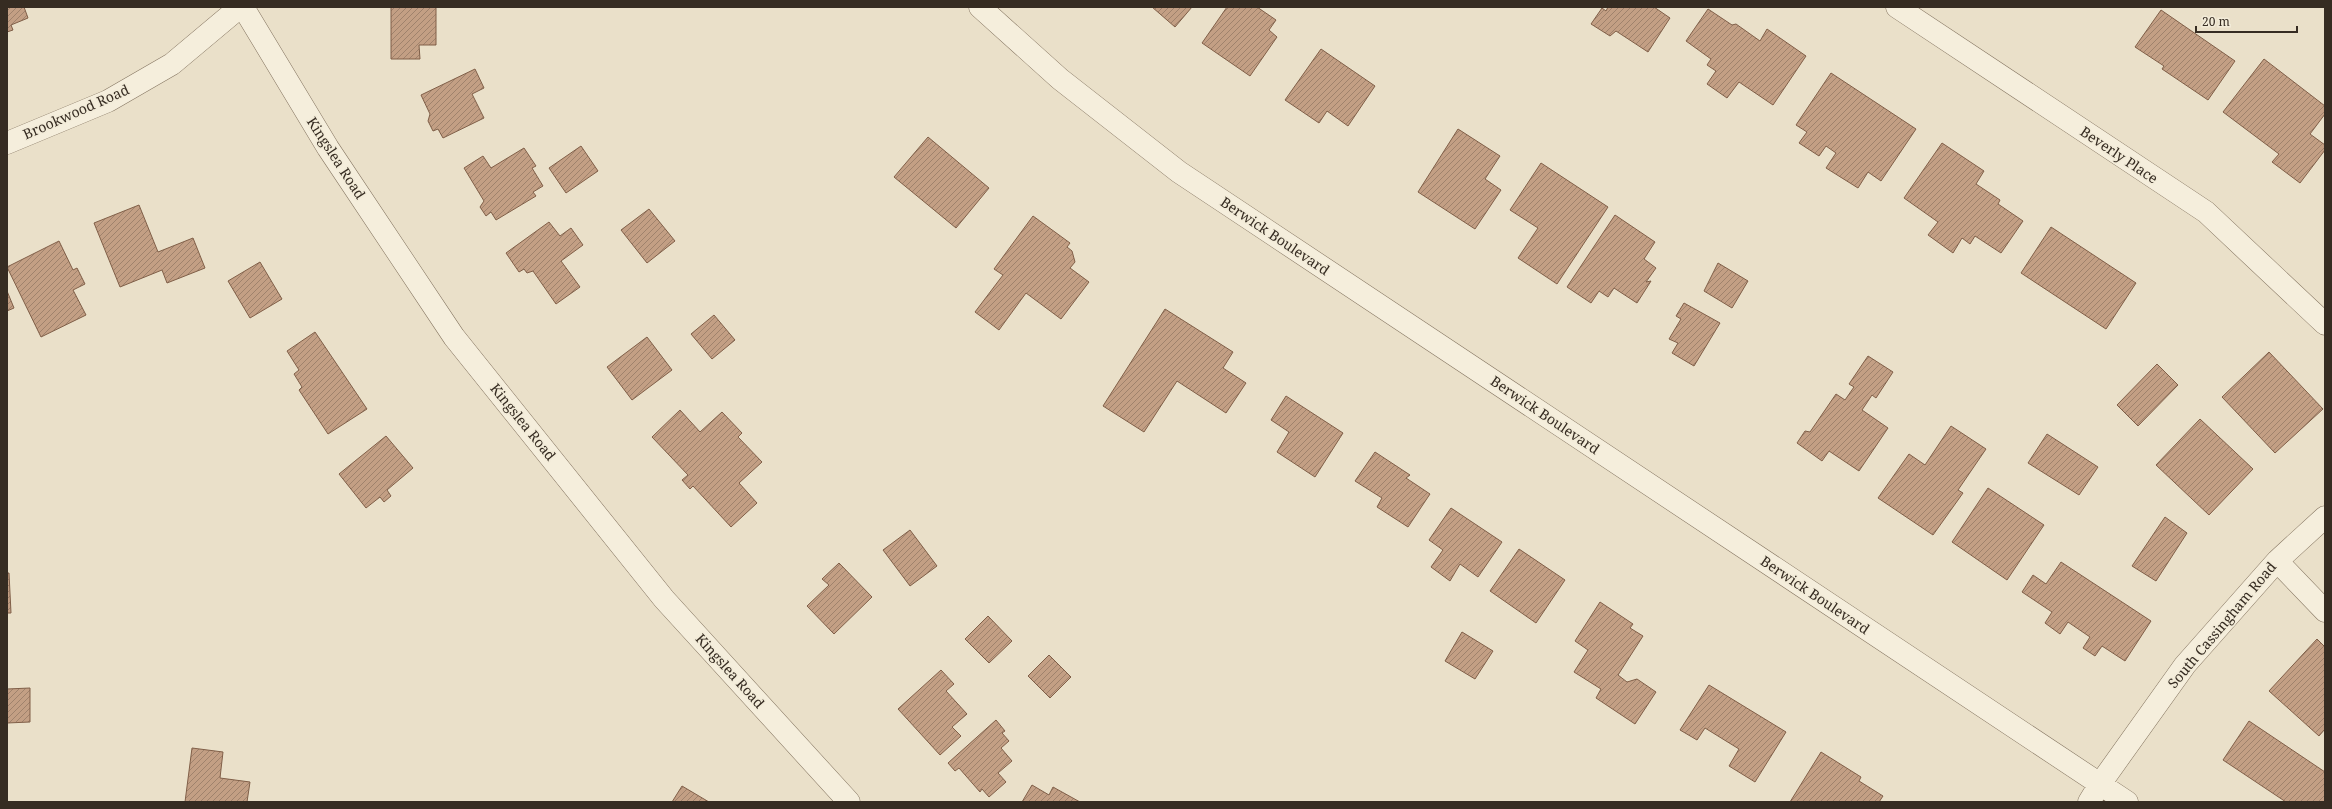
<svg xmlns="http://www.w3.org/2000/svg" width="2332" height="809" viewBox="0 0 2332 809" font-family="'Noto Serif',serif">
	<defs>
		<pattern id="building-hatch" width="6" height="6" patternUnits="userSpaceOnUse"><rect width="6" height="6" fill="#c39f84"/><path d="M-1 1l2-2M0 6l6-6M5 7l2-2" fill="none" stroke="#9f826c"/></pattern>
	</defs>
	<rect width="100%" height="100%" fill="#eae0c9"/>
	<path fill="url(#building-hatch)" stroke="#805f48" d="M7,7H24L28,18L11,25L13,30L7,32Z
		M391,7H436V45H419L420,59H391Z
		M1152,7H1192L1175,27Z
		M1227,7H1257L1276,20L1269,30L1277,37L1250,76L1202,43Z
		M1608,7H1654L1670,18L1648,52L1616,31L1610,36L1591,24L1602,8L1606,11Z
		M1708,9L1732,25L1736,24L1760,41L1767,29L1806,56L1773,105L1739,82L1727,98L1707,84L1716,71L1707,65L1711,59L1686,41Z
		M2161,10L2235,61L2208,100L2162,69L2164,66L2135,47Z
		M1321,49L1375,86L1348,126L1327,111L1319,123L1285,100Z
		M2264,59L2325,106V114L2310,134L2325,145V150L2300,183L2272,162L2279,154L2223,112Z
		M475,69L484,88L472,94L484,118L443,138L438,129L433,131L428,121L430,114L421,95Z
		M1831,73L1916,129L1881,181L1868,172L1858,188L1826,168L1836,153L1826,146L1819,156L1799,143L1807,132L1796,125Z
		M1458,129L1500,156L1485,179L1501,190L1475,229L1418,192Z
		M928,137L989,188L956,228L894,177Z
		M1942,143L1984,171L1976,184L2000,200L1998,204L2023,221L2001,253L1975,236L1970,244L1962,238L1953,253L1928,235L1938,222L1904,198Z
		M581,146L598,171L566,193L549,168Z
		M524,148L536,166L532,168L543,186L533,192L536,196L496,220L491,212L486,216L480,207L484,201L464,168L483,156L491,168Z
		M1541,163L1608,207L1557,284L1518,258L1538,228L1510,210Z
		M139,205L158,252L193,238L205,268L167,283L162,270L120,287L94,223Z
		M649,209L675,241L647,263L621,230Z
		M1615,215L1655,242L1644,259L1656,268L1646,282L1651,281L1637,303L1614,288L1608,297L1599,291L1591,303L1567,287Z
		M1033,216L1070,243L1067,247L1072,251L1075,262L1070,268L1089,282L1061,319L1026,293L999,330L975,312L1003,275L994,269Z
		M549,222L560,236L571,228L583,245L561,261L580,287L556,304L533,271L527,273L524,269L519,272L506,253Z
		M2051,227L2136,283L2106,329L2021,273Z
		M59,241L73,270L77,268L85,284L73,290L86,315L41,337L7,267Z
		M260,262L282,299L250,318L228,281Z
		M1718,263L1748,281L1732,308L1704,291Z
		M7,291L14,308L7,311Z
		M1684,303L1720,323L1694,366L1672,353L1678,343L1669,339L1681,319L1676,316Z
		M1165,309L1233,352L1223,368L1246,383L1226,413L1177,381L1144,432L1103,406Z
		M714,315L735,340L712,359L691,334Z
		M315,332L367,409L328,434L299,390L302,387L294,374L299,370L287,351Z
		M647,337L672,370L632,400L607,367Z
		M2269,352L2323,409L2275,453L2222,397Z
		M1868,356L1893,372L1876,398L1872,395L1862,410L1888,428L1859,471L1829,451L1822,461L1797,443L1805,431L1810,432L1836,394L1845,400L1854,387L1849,384Z
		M2157,364L2178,385L2138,426L2117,405Z
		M1286,396L1343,433L1315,477L1277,452L1289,432L1271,420Z
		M680,410L700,432L722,412L742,433L738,437L762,462L739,483L757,503L731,527L693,486L690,489L682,480L688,475L652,437Z
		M2200,419L2253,469L2209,515L2156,465Z
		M1951,426L1986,449L1958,490L1963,493L1933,535L1878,498L1909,454L1925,465Z
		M2047,434L2098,467L2079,495L2028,463Z
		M386,436L413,468L387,490L391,496L384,502L380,497L366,508L339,474Z
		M1375,452L1410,475L1406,478L1430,494L1408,527L1377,507L1382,498L1355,481Z
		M1988,488L2044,525L2007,580L1952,542Z
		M1451,508L1502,542L1478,577L1460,564L1450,581L1431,567L1443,550L1429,540Z
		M2165,517L2187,533L2156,581L2132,566Z
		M910,530L937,566L910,586L883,550Z
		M1519,549L1565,580L1536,623L1490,591Z
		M2061,562L2151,621L2125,661L2102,646L2095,656L2083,648L2090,637L2068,622L2060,634L2045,623L2052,612L2022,592L2033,575L2046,584Z
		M839,563L872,597L834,634L807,606L829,585L822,579Z
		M7,573H9L11,613H7Z
		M1600,602L1633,624L1630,628L1643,636L1618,675L1627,682L1637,679L1656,692L1635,724L1596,698L1601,689L1574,672L1588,650L1575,641Z
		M988,616L1012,641L989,663L965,639Z
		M1462,632L1493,651L1475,679L1445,661Z
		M2317,639L2325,647V729L2319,736L2269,691Z
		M1049,655L1071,677L1050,698L1028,676Z
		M941,670L954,684L946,691L967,714L952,727L961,736L940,755L898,709Z
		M1709,685L1786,732L1755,782L1729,766L1739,749L1705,728L1697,740L1680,730Z
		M30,688V722L7,723V689Z
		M996,720L1005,731L1002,733L1009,741L1001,748L1012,761L998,773L1006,782L989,797L982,789L980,792L959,768L955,771L948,763Z
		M2249,721L2325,772V802H2286L2223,760Z
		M192,748L223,752L220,778L250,782L247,802H185Z
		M1821,752L1861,777L1859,781L1883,796L1879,802H1790Z
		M1032,785L1049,795L1053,787L1080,802H1022Z
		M682,786L709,802H672Z"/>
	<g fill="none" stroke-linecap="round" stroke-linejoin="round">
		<defs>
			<path id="minor" d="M243,7L328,148L454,337L664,599L849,802
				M980,7L1060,79L1179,172L2127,802
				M1897,7L2206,212L2325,324
				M7,143L108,101L172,64L240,7
				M2277,561L2325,611
				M2089,802L2100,784L2185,665L2277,561L2325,517"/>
		</defs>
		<use href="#minor" stroke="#847460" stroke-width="23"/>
		<use href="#minor" stroke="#f5eedc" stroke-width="22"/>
	</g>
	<g text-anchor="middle" stroke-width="3" stroke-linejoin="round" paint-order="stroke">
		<g font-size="14" fill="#362c22" stroke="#f2ebd8">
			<text transform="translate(76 112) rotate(-24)" y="5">Brookwood Road</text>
			<text transform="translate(2119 155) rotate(34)" y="5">Beverly Place</text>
			<text transform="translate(336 158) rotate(57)" y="5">Kingslea Road</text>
			<text transform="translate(1275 236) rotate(34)" y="5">Berwick Boulevard</text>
			<text transform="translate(1545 415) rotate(34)" y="5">Berwick Boulevard</text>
			<text transform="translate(523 422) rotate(51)" y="5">Kingslea Road</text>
			<text transform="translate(1815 595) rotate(34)" y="5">Berwick Boulevard</text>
			<text transform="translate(2222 625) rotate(-50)" y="5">South Cassingham Road</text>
			<text transform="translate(730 671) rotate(48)" y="5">Kingslea Road</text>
		</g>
	</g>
	<rect width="2332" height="809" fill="none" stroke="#362c22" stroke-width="16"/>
	<path d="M2196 26v6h101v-6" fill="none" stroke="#362c22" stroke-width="2"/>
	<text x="2202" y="26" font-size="12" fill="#362c22" stroke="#f2ebd8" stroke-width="3" paint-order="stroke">20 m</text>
</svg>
